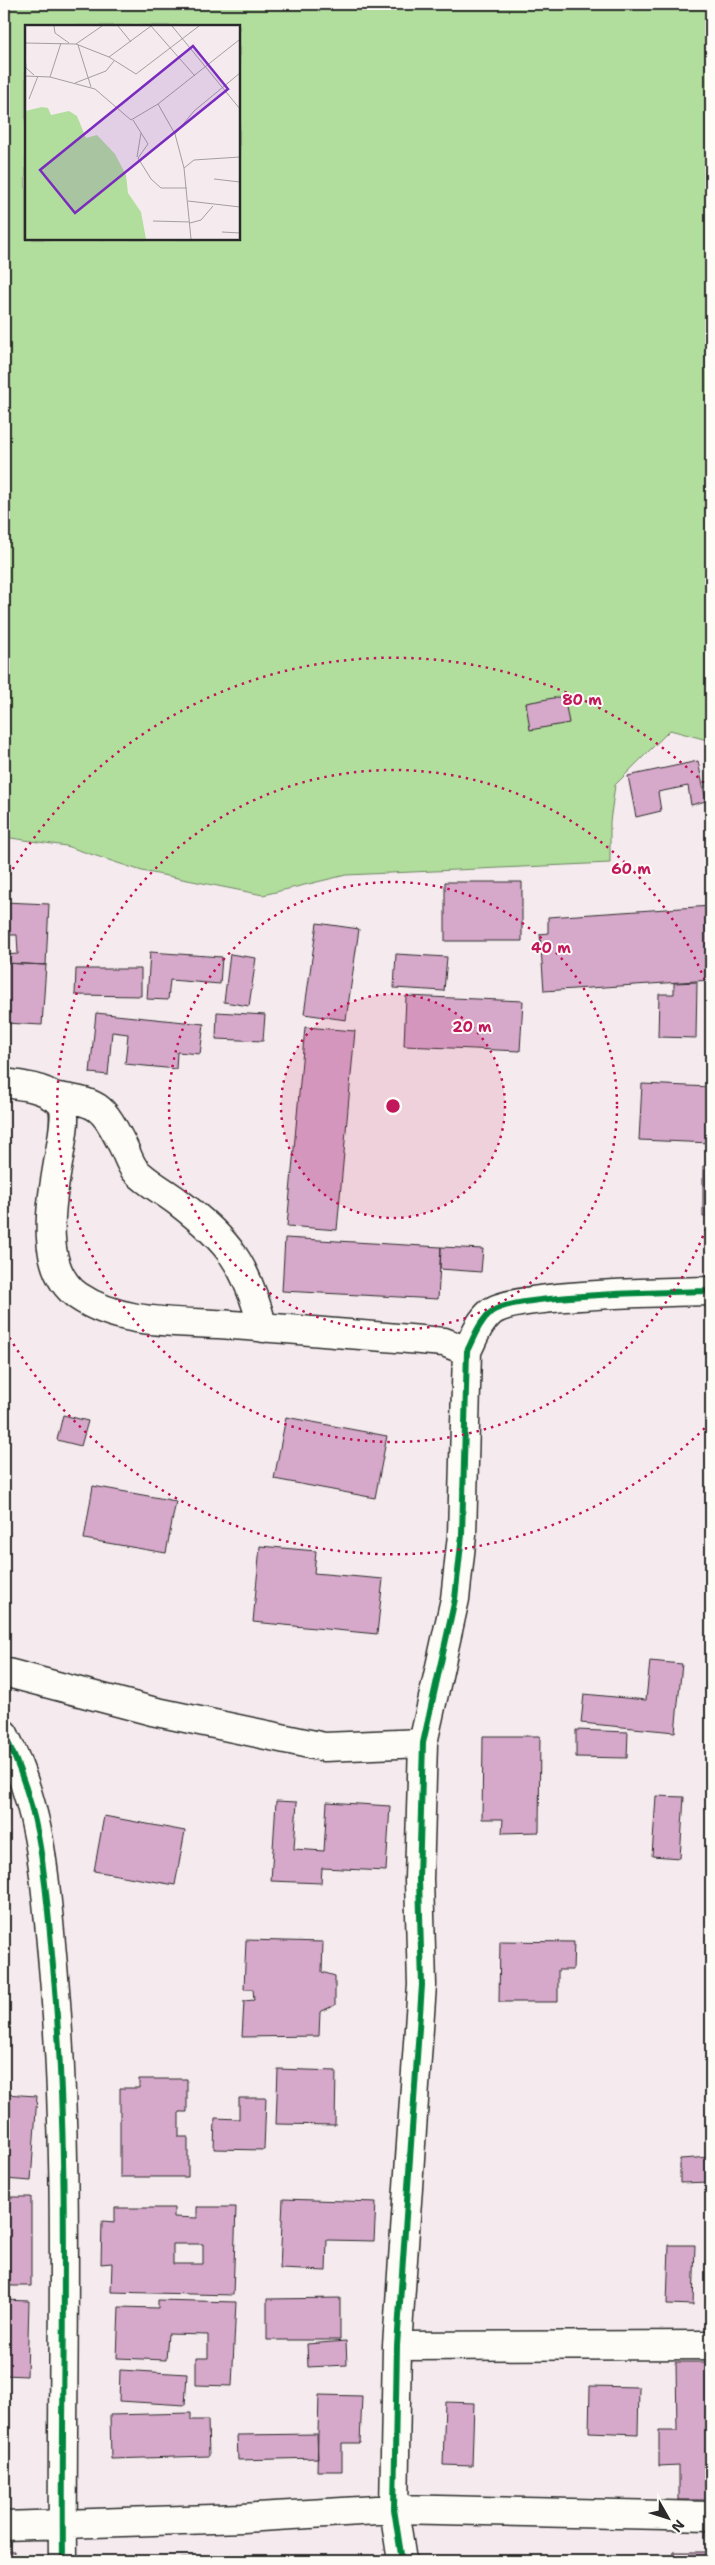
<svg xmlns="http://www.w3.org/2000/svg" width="715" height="2565" viewBox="0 0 715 2565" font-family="'Shantell Sans',sans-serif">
	<rect width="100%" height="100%" fill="#f5ebee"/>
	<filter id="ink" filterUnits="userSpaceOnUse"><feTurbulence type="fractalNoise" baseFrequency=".02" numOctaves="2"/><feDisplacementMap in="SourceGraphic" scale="10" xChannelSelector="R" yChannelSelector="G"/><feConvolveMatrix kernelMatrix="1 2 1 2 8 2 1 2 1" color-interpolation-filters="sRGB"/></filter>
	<g filter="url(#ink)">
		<path fill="#b1de9c" stroke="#6e8464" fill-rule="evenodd" d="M4,4H711V741L670,730L615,785L610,822V863L346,875L263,895L142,871L66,846L4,837ZM26,26H239V239H26Z"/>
		<path fill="#d6a8ca" stroke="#2b2b2b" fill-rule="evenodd" d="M564,696L569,723L530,730L526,703Z
			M698,761L706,801L691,805L688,786L658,792L661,811L636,817L628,776Z
			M445,882H522V941H445Z
			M4,902L49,904L46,965L4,963V955L18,954L17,935H4Z
			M711,906V980L544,991L540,934L548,933V917Z
			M317,923L359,929L346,1020L304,1014Z
			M150,952L222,957L220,984L170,980L168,1000L147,999Z
			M230,954L256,958L249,1006L224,1002Z
			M396,954L447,957L444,991L394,988Z
			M4,963L46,965L42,1025L4,1023Z
			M76,969H141V996L75,995Z
			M697,982L696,1038L658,1037L659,994H674V983Z
			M406,996L523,1001L520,1051L404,1046Z
			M217,1012L265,1015L263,1041L216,1039Z
			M96,1013L204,1024L200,1054L177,1052L176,1069L125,1064L128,1034L112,1032L108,1075L90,1073Z
			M305,1027L355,1031L337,1230L287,1226Z
			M642,1084L711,1087V1143L639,1140Z
			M703,1166H711V1216L703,1217Z
			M285,1238L441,1247L438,1299L282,1291Z
			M441,1247L483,1249L481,1272L440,1269Z
			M63,1415L88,1421L81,1446L57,1440Z
			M286,1417L387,1436L375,1498L274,1479Z
			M93,1486L176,1501L166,1553L84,1539Z
			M260,1546L316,1551L314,1573L383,1579L377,1634L253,1622Z
			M650,1661L682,1664L675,1732L581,1723L584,1694L646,1700Z
			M576,1730L628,1732L627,1758L576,1757Z
			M483,1736H540L539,1832L502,1833L503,1819H482Z
			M656,1796L684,1797L680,1858L652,1856Z
			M276,1801L297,1802L294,1849L324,1851L327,1802L390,1806L386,1871L322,1868L321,1883L271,1881Z
			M104,1816L185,1831L175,1885L94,1871Z
			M246,1940L323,1942L322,1972L335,1976V2005L320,2012L319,2036L242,2037L244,2001L254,2000L253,1989H244Z
			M500,1941L574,1942L573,1970H558V2002H499Z
			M278,2069L336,2071L335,2125L276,2124Z
			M139,2079H187V2112H179V2137H188V2177H120V2088H139Z
			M4,2094L37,2096L31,2181L4,2179Z
			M239,2098H266L264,2150L214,2149L215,2118L239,2119Z
			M711,2157V2182L680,2183V2159Z
			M4,2197H31V2286H4Z
			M283,2199L376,2202L374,2241L327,2240L326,2271L280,2269Z
			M197,2207H236L233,2295L111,2292L112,2263L101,2264L102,2221L115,2222V2208H174V2217L197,2218ZM173,2244H203V2264H173Z
			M669,2245H695L693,2305L667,2304Z
			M340,2298V2340H267V2299Z
			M4,2300L29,2301L27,2376L4,2375Z
			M158,2300L236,2302L232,2386L196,2385V2358H208V2335L168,2334L166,2360L117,2358L119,2307L158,2308Z
			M346,2341L347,2365L308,2367L307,2344Z
			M676,2362H711V2500H679V2465L659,2466V2431H677Z
			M120,2370L187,2374L185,2405L119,2401Z
			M590,2386L639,2387L638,2434L589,2432Z
			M319,2395L362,2396L360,2443H342V2471H317Z
			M445,2402L474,2403L472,2466L443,2465Z
			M191,2413V2420H208L209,2456L111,2459L110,2415Z
			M317,2434L318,2458L238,2460L237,2435Z
			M4,2551H14L13,2561H4Z
			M673,2552H711V2561H672Z
			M208,2557V2561H182L181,2559Z"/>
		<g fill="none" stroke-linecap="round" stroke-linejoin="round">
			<defs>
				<path id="street" d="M4,1083C23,1086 46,1087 60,1102C80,1122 17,1253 78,1296C122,1326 182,1321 232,1325C303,1330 374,1336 444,1342L467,1351
					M51,1096C99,1103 101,1103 123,1146C127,1154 130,1164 135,1170C147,1183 164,1191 178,1202C230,1242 246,1264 263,1328
					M4,1672L152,1711L324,1747L423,1743
					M4,1734C43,1812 45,1881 53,1966C71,2163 61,2363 63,2561
					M397,2346L711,2345
					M4,2526L242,2518L394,2509L711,2516
					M402,2561L394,2509L397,2346L422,1985L419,1879L423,1743L455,1599L462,1535L467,1351C474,1337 479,1322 491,1312C513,1294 675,1292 711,1291"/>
			</defs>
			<use href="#street" stroke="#2b2b2b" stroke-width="31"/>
			<use href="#street" stroke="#fdfcf7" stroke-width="28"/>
			<path stroke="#56b246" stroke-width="5" stroke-dasharray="10 5" stroke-linecap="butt" d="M711,803V816"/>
			<defs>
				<path id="cycleway" d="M4,1734C43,1812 45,1881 53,1966C71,2163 61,2363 63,2561
					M402,2561L394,2509L397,2346L422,1985L419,1879L423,1743L455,1599L462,1535L467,1351C474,1337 479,1322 491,1312C513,1294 675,1292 711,1291"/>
			</defs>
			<use href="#cycleway" stroke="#fdfcf7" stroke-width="9"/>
			<use href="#cycleway" stroke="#00873e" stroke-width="6"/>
		</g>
	</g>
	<circle cx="393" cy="1106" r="112" fill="#c2185b" fill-opacity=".12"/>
	<g fill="none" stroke="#c2185b" stroke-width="2.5" stroke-dasharray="2.5 5">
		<circle cx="393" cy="1106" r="112"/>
		<circle cx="393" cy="1106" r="224"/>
		<path d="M711 1215A336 336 0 1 1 711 997"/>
		<path d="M710 1423A448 448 0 0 1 5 1330M5 882A448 448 0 0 1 710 789"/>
	</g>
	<g transform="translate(25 25)">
		<rect width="215" height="215" fill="#f5ebee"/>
		<path d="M17,82L23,83L26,90L44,86L52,91L61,113L72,110L90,129L101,150L103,168L116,187L121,214H0V86Z" fill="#b1de9c"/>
		<path fill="none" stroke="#a49ea0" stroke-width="1" d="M29,1L30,8L44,18M93,1L106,17M126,1L170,51M147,1L215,84M0,18L51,19L84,32L111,49L174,1M51,19L77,1M53,20L66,62M0,30L1,43L9,50M84,32L126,1M0,51L25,52L70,64L106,95L133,79L214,15M25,52L36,18M50,58L81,46L89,36M4,74L13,51M133,79L150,109L159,143L166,214M108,95L123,119L113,133L126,154L136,163H162M150,109L169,86L215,48M112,132L116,108M159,143L169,135L215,132M189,154L215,157M163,176L215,182M128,196L165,197M165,198L176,195L188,181M197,207L215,208"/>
		<path fill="#7b2cbf" fill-opacity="0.15" stroke="#7b2cbf" stroke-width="2.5" d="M168,21L203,64L50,188L15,145Z"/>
		<rect width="215" height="215" fill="none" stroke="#2b2b2b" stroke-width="2.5"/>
	</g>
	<circle cx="393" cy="1106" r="8" fill="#c2185b" stroke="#fdfcf7" stroke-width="2.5"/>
	<g font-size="15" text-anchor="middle" font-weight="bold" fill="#c2185b" stroke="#fdfcf7" stroke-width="4" stroke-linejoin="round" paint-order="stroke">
		<text x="582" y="705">80 m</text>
		<text x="631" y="874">60 m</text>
		<text x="551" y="953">40 m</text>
		<text x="472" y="1032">20 m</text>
	</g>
	<rect width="715" height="2565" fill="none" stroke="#fdfcf7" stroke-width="20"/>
	<rect x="10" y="10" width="695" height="2545" fill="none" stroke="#2b2b2b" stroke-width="2" filter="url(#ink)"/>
	<g transform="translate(668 2518) rotate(129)" stroke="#fdfcf7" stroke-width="4" paint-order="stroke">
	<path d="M0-4L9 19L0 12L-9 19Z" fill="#2b2b2b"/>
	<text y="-8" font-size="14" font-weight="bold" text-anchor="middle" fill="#2b2b2b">N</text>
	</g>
</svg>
